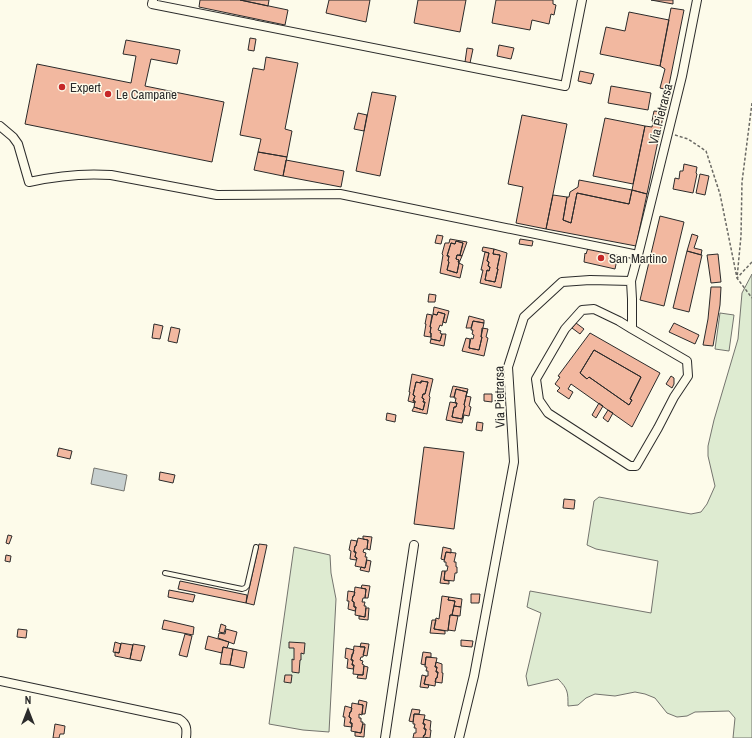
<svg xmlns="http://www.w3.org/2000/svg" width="752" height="738" viewBox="0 0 752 738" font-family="'Archivo Narrow',sans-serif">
	<rect width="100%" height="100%" fill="#fdfbea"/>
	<path fill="#deebd1" stroke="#74746e" d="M752,274V738H733L735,718L729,711L695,712L687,716L677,717L667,713L655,698L645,694L635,692L615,696L595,694L586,698L578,705L568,706C568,692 568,689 558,679L528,686L526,676L541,613L527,607L530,591L651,613L658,561L596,549L587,545L594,501L599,497L691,514L701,512L707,504L715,486L708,456V446L714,420L738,339L742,293Z
		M720,313L734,315L729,351L715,349Z
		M294,547L330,555L331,573L336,599L329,732L303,730L269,724Z"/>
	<path fill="#c7d0d0" stroke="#74746e" d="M94,468L127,475L124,491L91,484Z"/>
	<path fill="#f2b8a0" stroke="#2b2b2b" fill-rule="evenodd" d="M200,0H240L288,10L285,25L199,7Z
		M240,0H269L268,6Z
		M329,0H370L366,22L326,13Z
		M418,0H466L460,32L414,23Z
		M496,0H553V4L556,5L554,15L551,14L549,24L532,20L530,30L492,23Z
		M651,0H673V4Z
		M671,8L684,10L668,90L660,88L665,69L660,66Z
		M629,12L669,20L660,66L600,54L606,27L625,31Z
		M250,38L256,39L254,51L248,50Z
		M126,40L180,50L177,64L151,59L145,86L224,102L212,162L25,124L37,64L131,83L136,56L123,54Z
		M499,45L514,48L511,59L497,56Z
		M467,48L473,49L470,63L465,62Z
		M266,57L298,63L285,129L292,131L287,157L258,152L261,139L240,135L253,68L264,70Z
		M580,71L594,74L591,84L578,81Z
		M611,86L651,93L648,110L608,103Z
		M372,92L396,96L380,176L356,171Z
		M654,111L664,112L647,194L632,190L645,126L652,127L653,122L652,121Z
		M358,113L367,115L364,131L354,129Z
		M522,115L567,124L546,229L516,223L523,187L508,184Z
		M605,118L645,126L633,184L593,176Z
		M258,152L287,157L283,176L254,170Z
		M286,160L344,171L341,187L283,176Z
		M684,164L697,167L696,173L697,174L693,193L673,189L675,178L679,179L680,171H683Z
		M700,174L709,176L705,195L696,193Z
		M579,180L632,190L629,204L577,193L571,223L563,220L567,197H569L570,192L578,187Z
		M632,190L647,194L636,246L546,229L553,195L567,197L563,220L571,223L577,193L629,204Z
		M660,216L684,222L664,306L640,300Z
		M692,234L698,236L694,248L702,250L701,255L687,251Z
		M437,235L443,236L441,244L435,243Z
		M450,239L467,242L462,256L460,255L463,243L456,241L455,244L451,243L447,256H449L448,261L449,262L447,270L457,273L459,263L463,265L460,278L440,273L443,255L442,254L445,243H449Z
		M520,239L533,241L532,246L519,244Z
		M456,241L463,243L460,255H457L456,259L459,260L458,262L459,263L457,273L447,270L449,262L448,261L449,256H447L451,243L455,244Z
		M483,247L494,249L493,254L500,255L497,269H498L495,282L485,280L487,270L489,271L490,267L488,266L489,262L487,261L489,253L482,251Z
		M588,248L618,255L615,269L584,262L585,253L586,254Z
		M494,249L507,253L501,288L480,283L483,270H481L485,252L489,253L487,261L489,262L488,266L490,267L489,271L487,270L485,280L495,282L498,269H497L500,255L493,254Z
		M687,251L702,255L689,312L673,308Z
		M718,254L721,282L711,283L707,255Z
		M457,255L462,256L459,263L458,262L459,260L456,259Z
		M711,287H721L720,305L713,346L703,345L708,319Z
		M429,294L436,295L435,302H428Z
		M434,307L449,311L446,323L443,322L445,314L438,312L437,315L433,314Z
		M438,312L445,314L442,326L440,325L438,330L441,331L440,333L442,334L440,341L431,339V333H430L431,327H430L433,314L437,315Z
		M427,314L432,315L430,327H431L430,333H431V337L424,336L426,324H425Z
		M469,316L484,320V323L473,321L471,328H466Z
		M473,321L484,323L481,337H482L479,350L469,348L471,338L473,339L474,335L472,334L473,330H471Z
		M576,323L584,329L580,334L572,328Z
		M674,323L699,335L695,344L669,332Z
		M154,324L163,326L160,339L152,338Z
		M171,327L180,329L177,343L168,341Z
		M482,328L488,329L486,337L488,338L484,356L462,351L466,338L470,339L469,348L479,350L482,337H481Z
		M590,333L660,373L632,427L571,384L568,389L573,392L569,399L557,391L560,388L555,384L560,377L558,376ZM594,350L641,377L630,399L632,400L629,405L589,377L587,379L580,373Z
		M442,334H446L444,346L430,343L431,339L440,341Z
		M594,350L641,377L630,399L632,400L629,405L589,377L587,379L580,373Z
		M412,374L433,379L429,396L430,397L427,414L412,411L414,407L423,410L425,402H423L424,399L422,398L423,394H425L428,382L421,381V383L416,382L413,395L415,396L413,401H415V403L408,401L410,392H409Z
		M671,376L674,378V384L672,388L666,384Z
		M421,381L428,382L425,394H423L422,398L424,399L423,402H425L423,410L414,407L415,401H413L415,396L413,395L416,382L421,383Z
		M453,386L468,389L466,396L471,397L469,406L471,407L469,416L464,415L462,423L446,420L450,402L457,403L456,407H454L452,417L462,419L465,406L464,405L467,392L456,389L454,397H450Z
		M456,389L467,392L464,405L465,406L462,419L452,417L454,407H456L457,403H455L456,398H454Z
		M484,394H492V402L484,401Z
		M599,403L603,406L596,418L592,415Z
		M608,410L613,413L608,422L603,418Z
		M387,413L396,415L395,422L386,420Z
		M477,422L483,423L482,431L476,430Z
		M424,447L464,452L454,529L414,524Z
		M59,448L72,451L70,459L57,456Z
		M160,472L175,475L173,483L159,480Z
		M564,499L575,500L574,509L563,508Z
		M8,535L12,536L9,544L6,543Z
		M363,536L372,537L370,550L367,549L368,540L363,539Z
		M358,538L368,540L367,549H364L363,552L366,553L365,557H367L365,568L355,566L357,558L355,557L356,552H354L355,546H356Z
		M351,540L357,541L356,546H355L354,552H356L355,557L357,558L356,560L350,559L351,551L349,550Z
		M259,544L267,545L254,605L246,603Z
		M443,547L451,549V553L446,552L444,560L441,559Z
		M446,552L456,553L454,562H456V567H457V573H455L454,581L444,580L445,571H447L448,566H446V562H444Z
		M6,555L11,556L10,562L5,561Z
		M367,560L371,561L369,572L360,570L361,567L365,568Z
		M442,571H445L444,580L449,581V584L440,583Z
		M180,581L247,595L246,603L178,589Z
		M362,585L370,586L368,598H365L366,589L361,588Z
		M355,587L366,589L365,598H363L362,602H365L364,606H366L365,617L355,615L356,607H354V602L352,601L353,596H354Z
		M169,590L195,595L193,602L168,597Z
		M348,591L355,592L354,596H353L352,601L354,602V607H356L355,611L348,609L349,601H347Z
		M471,594H480L479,603H471Z
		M442,596L449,597L448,600L455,601L452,615H450L448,631L434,629L436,618L439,619Z
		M449,597L462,599L461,607L454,606L455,601L448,600Z
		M454,606L461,607L460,616L452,615Z
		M366,608H369L368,620L359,619V616L365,617Z
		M450,615L458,616L455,631L448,630Z
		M164,620L194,627L193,635L162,629Z
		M432,620H436L434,629L445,631V634L430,633Z
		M221,624L226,626L224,633L219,632Z
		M18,629L27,630L26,638L17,637Z
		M226,629L237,632L234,644L218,638L219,633L225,634Z
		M185,634L192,636L187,657L179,655Z
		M208,636L229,642L227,648L223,647L222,653L205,649Z
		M461,640L473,641L472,647L461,646Z
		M115,642L121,644L119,653L113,652Z
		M289,642L305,643L304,654L301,653V660H300L299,673L292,672V659L294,660V648H289Z
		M121,643L133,645L130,659L115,656V652L119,653Z
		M361,643L369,644L367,656L363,655L365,647H360Z
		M133,644L145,646L141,661L130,659Z
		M354,646L365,647L363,657H361L360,660L363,661L362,664L364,665L363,675L353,674L354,665H352L353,660H351L352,654H353Z
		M223,647L233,649L230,665L220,664Z
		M346,648L354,650L351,660H353L352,665H354L353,669L347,668L348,659L345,658Z
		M233,649L247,652L244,668L230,665Z
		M423,652L431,653V657H426L425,665L421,664Z
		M426,657L437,658L435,667H437L436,672H438L437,678H436L435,686L424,684L426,676H428V671H426L427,667H425Z
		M436,662L442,664V673H443L442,683L435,682L436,678H437L438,672H436L437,667H435Z
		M364,666L368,667L366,679L357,678L358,675H363Z
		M285,675H292L291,683L284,682Z
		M422,675L426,676L424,684L429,685L428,688L420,687Z
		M359,700L367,702L365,714H362L363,705L358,704Z
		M352,703L363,705L362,715L359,714V718H361V722H363L361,733L351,731L352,723H350L351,718L349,717L350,712H351Z
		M345,706L352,708L351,712H350L349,717L351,718L350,723H352V727L344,726L345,717H343Z
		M412,709L420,710L419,714H414L413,722L409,721Z
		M414,714L425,715L423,724H425L424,729H426L425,735H424L423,738H413L414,733H416V728H414L415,724H413Z
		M424,719L431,721L430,730H431L430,738L423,737L424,735H425L426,729H424L425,724H423Z
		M55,724L65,726L64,734H60L59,738H53Z
		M363,724H365L364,737L355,736V732L361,733Z"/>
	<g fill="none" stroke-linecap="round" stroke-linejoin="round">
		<defs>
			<path id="lane" d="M165,573L242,589L245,588L247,586L256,547"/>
			<path id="street" d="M153,0L152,4L565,86L582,0
				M0,126L13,137L18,144L29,182C56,176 84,173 111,175L217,195L340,194L638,255
				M631,281L632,299V329L687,361L688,376L674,397L658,428L636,466H630L548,413L539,400L536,379L565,329L582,310L594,309L619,321L632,329
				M0,681L179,719C187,724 187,729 186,738
				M385,738L414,545
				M459,738L474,676L514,462L508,367L524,317L562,282L590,280L631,281L638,255L682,76L697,0"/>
		</defs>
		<use href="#lane" stroke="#2b2b2b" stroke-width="6"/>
		<use href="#street" stroke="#2b2b2b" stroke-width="10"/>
		<path stroke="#6a6964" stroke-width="1.5" stroke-dasharray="3 2" stroke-linecap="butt" d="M752,103L742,182L741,236L737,278L752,298
			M675,135L688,139L706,151L720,194L737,278L752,262"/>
		<use href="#lane" stroke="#fdfbea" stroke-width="4"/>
		<use href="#street" stroke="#fdfbea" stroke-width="8"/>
	</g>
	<g fill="#c62828" stroke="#fdfbea" stroke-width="1.5">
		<circle cx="62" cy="87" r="4"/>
		<circle cx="108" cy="94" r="4"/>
		<circle cx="601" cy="258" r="4"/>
	</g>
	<g text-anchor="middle" stroke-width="3" stroke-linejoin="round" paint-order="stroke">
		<g font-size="13" fill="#2b2b2b" stroke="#fdfbea" text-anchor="start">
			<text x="70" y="92">Expert</text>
			<text x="116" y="99">Le Campane</text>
			<text x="609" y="263">San Martino</text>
		</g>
		<g font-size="13" fill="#2b2b2b" stroke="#fdfbea">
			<text transform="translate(660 114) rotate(-76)" y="5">Via Pietrarsa</text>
			<text transform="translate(499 397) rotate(-91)" y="5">Via Pietrarsa</text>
		</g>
	</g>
	<g transform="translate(28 710)" stroke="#fdfbea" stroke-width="3" paint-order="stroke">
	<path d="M0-3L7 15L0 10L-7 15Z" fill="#2b2b2b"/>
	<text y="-6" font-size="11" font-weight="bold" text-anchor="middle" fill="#2b2b2b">N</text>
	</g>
</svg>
